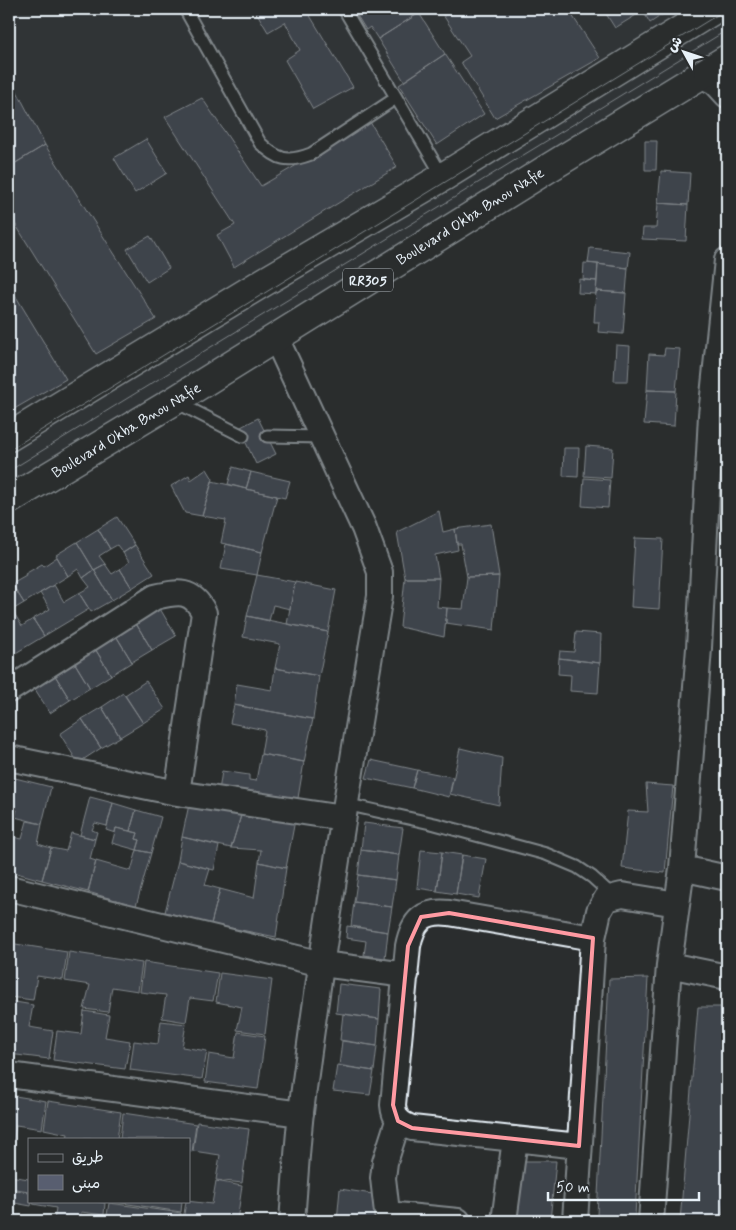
<svg xmlns="http://www.w3.org/2000/svg" width="736" height="1230" viewBox="0 0 736 1230" font-family="Mynerve,'Playpen Sans Arabic',sans-serif">
	<rect width="100%" height="100%" fill="#2a2d2e"/>
	<filter id="ink" filterUnits="userSpaceOnUse"><feTurbulence type="fractalNoise" baseFrequency=".02" numOctaves="2"/><feDisplacementMap in="SourceGraphic" scale="10" xChannelSelector="R" yChannelSelector="G"/><feConvolveMatrix kernelMatrix="1 2 1 2 8 2 1 2 1" color-interpolation-filters="sRGB"/></filter>
	<g filter="url(#ink)">
		<path fill="#383c42" d="M9,9H727V49L9,513Z"/>
		<path fill="#585e70" stroke="#e8f1f8" d="M257,9H306L353,87L313,109L285,60L300,50L285,22L268,32L255,10Z
			M353,9H416L419,13L378,39L370,27L366,30Z
			M439,9H568L600,58L495,118L461,62L470,56Z
			M603,9H646L615,28Z
			M646,9H671L650,23L643,11Z
			M419,13L445,54L404,81L378,39Z
			M445,54L484,114L437,145L399,85Z
			M9,76L45,145L9,167Z
			M202,98L261,186L370,122L397,167L234,267L217,235L235,225L165,117Z
			M146,139L167,173L135,193L114,158Z
			M645,141H657L656,170H645Z
			M45,145L156,319L96,354L9,214V167Z
			M661,171L690,173L688,205L658,203Z
			M658,203L688,205L686,241L642,239L643,228H656Z
			M150,236L169,268L147,282L127,249Z
			M590,248L630,252L628,268L588,263Z
			M584,263L598,264L597,281L583,280Z
			M598,264L628,268L626,293L596,291Z
			M579,279L597,281L596,294L578,293Z
			M9,285L66,379L9,412Z
			M596,291L626,293L623,334L598,332L599,322H594Z
			M616,345L630,346L628,381H614Z
			M665,348L680,349L676,391L647,390L649,354L664,355Z
			M647,390L676,391L674,426L644,424Z
			M258,418L276,454L256,464L239,428Z
			M586,446L613,448L611,478L584,476Z
			M564,448H579L578,477L563,476Z
			M233,467L251,472L246,489L228,484Z
			M207,469L213,479L202,516L185,513L171,486L189,475L191,480Z
			M251,472L290,481L285,498L246,489Z
			M584,478L610,480L608,508L582,506Z
			M212,481L277,496L262,552L221,543L226,520L202,516Z
			M439,511L443,532L455,529L458,550L435,555L439,578H405L397,532Z
			M117,517L135,545L123,553L117,545L110,549L98,529Z
			M491,524L499,576L467,577L461,544H457L455,529Z
			M98,529L110,549L99,556L105,564L94,570L77,542Z
			M635,538L663,539L659,609L631,607Z
			M77,542L94,570L83,578L78,569L68,576L56,555Z
			M226,544L262,552L257,575L221,569Z
			M135,545L154,574L132,588L120,569L129,562L123,553Z
			M57,557L68,576L24,603L12,584L26,576L25,574L42,564L44,566Z
			M105,564L112,574L120,569L132,588L112,600L94,570Z
			M94,570L112,600L91,612L79,593L90,587L83,578Z
			M257,575L295,582L290,609L273,605L269,621L247,616Z
			M499,576L494,630L446,623L447,608L463,609L467,577Z
			M405,578H439L437,607L447,608L444,637L400,627Z
			M295,582L336,590L328,632L287,624Z
			M12,584L24,603L9,612V586Z
			M54,585L64,602L79,593L89,609L44,636L33,619L50,609L40,593Z
			M159,607L176,636L152,650L135,622Z
			M12,610L22,626L33,619L44,636L9,657V612Z
			M247,616L328,632L319,676L275,668L280,644L243,637Z
			M135,622L152,650L132,662L115,634Z
			M576,632L601,634L600,663L559,658L560,651L574,652Z
			M115,634L132,662L111,675L94,647Z
			M94,647L111,675L90,688L73,660Z
			M559,658L600,663L598,693L570,691L571,675L558,674Z
			M73,660L90,688L70,700L53,672Z
			M275,668L319,676L313,719L234,705L237,684L272,690Z
			M53,672L70,700L50,713L33,686Z
			M146,681L165,709L143,723L125,695Z
			M123,693L143,723L120,737L102,707Z
			M234,705L313,719L304,762L261,754L265,730L230,723Z
			M102,707L120,737L101,748L82,719Z
			M82,719L101,748L78,763L60,734Z
			M460,748L502,758L499,805L450,794Z
			M261,754L304,762L297,804L219,791L222,771L249,775V780L256,781Z
			M371,760L417,770L412,788L366,778Z
			M417,770L453,777L449,797L412,788Z
			M9,776L15,778L9,801Z
			M15,778L51,787L42,824L15,817L17,810L9,808V801Z
			M646,784L673,786L665,873L622,868L628,811L648,812Z
			M90,797L113,803L107,826L95,823L92,830L97,832L95,839L80,835Z
			M190,800L243,809L231,848L182,837Z
			M113,803L136,810L130,831L116,828L115,833L106,830Z
			M243,809L295,820L286,868L259,862L261,850L231,848Z
			M136,810L161,817L151,853L137,850L140,840L136,839L138,833L130,831Z
			M27,821L42,824L38,844L51,848L42,880L9,871V836L22,839Z
			M364,823L403,828L399,855L361,850Z
			M116,828L138,833L136,839L140,840L137,850L112,843Z
			M71,833L95,839L90,859L96,861L88,892L42,880L51,848L66,851Z
			M182,837L219,846L214,870L178,861Z
			M137,850L151,853L136,906L88,892L96,861L131,871Z
			M361,850L399,855L396,880L358,875Z
			M421,850L442,852L437,891L417,888Z
			M442,852L462,855L456,894L437,891Z
			M462,855L486,859L479,898L456,894Z
			M178,861L210,869L205,885L220,889L211,924L165,912Z
			M259,862L286,868L276,937L211,924L220,889L254,898Z
			M358,875L396,880L392,907L354,902Z
			M354,902L392,907L388,932L351,926Z
			M347,926L388,932L385,958L364,955L366,941L346,938Z
			M9,943L67,952L63,980L37,976L33,1000L9,997Z
			M69,952L142,963L138,991L112,987L108,1012L84,1009L90,985L65,981Z
			M144,962L218,973L213,1001L190,998L186,1022L162,1018L166,995L140,992Z
			M220,973L272,980L265,1034L237,1030L242,1007L216,1002Z
			M648,978L635,1216L597,1215L609,979Z
			M339,984L381,989L379,1019L336,1013Z
			M9,1001L33,1005L29,1027L53,1031L49,1059L9,1054Z
			M698,1007H727V1164L722,1221H680Z
			M84,1011L109,1015L105,1037L130,1041L125,1069L53,1060L57,1031L81,1034Z
			M343,1014L379,1019L377,1046L340,1040Z
			M161,1021L186,1024L182,1047L207,1051L202,1079L130,1070L134,1041L158,1044Z
			M238,1032L265,1036L258,1089L205,1082L209,1054L234,1058Z
			M342,1041L377,1046L374,1071L339,1066Z
			M337,1065L374,1071L370,1095L333,1091Z
			M9,1095L46,1101L42,1129L16,1125L12,1149L9,1148Z
			M48,1101L121,1112L117,1139H67L68,1134L44,1129Z
			M123,1113L196,1124L192,1152L189,1151V1139H120Z
			M197,1122L249,1129L242,1183L216,1180L220,1155L193,1151Z
			M9,1150L12,1151L9,1172Z
			M518,1161H556L550,1221H515Z
			M9,1176L29,1179V1191L9,1188Z
			M216,1181L242,1186L237,1221H183L186,1201L212,1204Z
			M9,1189L29,1192V1201H32L31,1206L9,1202Z
			M340,1189L379,1195L376,1221H337Z
			M34,1201H95L105,1203L104,1215L81,1212L80,1221H54L56,1208L33,1204Z
			M109,1201H182L181,1212Z
			M109,1203L181,1213L180,1221H132V1219L107,1215Z"/>
		<g fill="none" stroke-linecap="round" stroke-linejoin="round">
			<defs>
				<path id="lane" d="M185,9L260,143C278,160 287,163 311,154L396,98
					M344,9L443,177
					M176,402L243,436
					M267,436L323,437
					M345,804L435,824L546,854L577,867L592,877L613,896"/>
				<path id="street" d="M702,76L715,82L727,95
					M276,338L364,528L380,572V596C351,767 323,939 301,1112C297,1148 295,1185 292,1221
					M9,690L155,597C177,592 192,588 204,613L177,793
					M9,758L177,793L343,818
					M682,868L727,878
					M9,888L322,964L406,975
					M669,965L727,977
					M9,1075L301,1114
					M579,1146L412,1128C399,1123 394,1118 393,1105L408,946C413,921 423,910 449,913L593,938
					M387,1214L458,1221
					M388,1221L383,1178L385,1162L398,1121
					M504,1221L515,1139
					M575,1221L593,938L599,911L606,899L622,895L677,904
					M651,1221L669,965L682,868L699,648L711,415L727,260"/>
				<path id="primary" d="M9,437L264,282L443,177L715,9
					M9,500L174,401L547,169L727,59"/>
			</defs>
			<use href="#lane" stroke="#e8f1f8" stroke-width="15"/>
			<use href="#street" stroke="#e8f1f8" stroke-width="28"/>
			<use href="#primary" stroke="#e8f1f8" stroke-width="31"/>
			<use href="#lane" stroke="#2a2d2e" stroke-width="11"/>
			<use href="#street" stroke="#2a2d2e" stroke-width="24"/>
			<use href="#primary" stroke="#2a2d2e" stroke-width="28"/>
			<path stroke="#e8f1f8" stroke-width="1" d="M9,450L727,9
				M9,471L727,30"/>
		</g>
	</g>
	<path d="M0 0H736V1230H0ZM449,913L593,938L579,1146L412,1128L398,1121L393,1105L408,946L421,917Z" fill="#2a2d2e" fill-opacity=".55" fill-rule="evenodd"/>
	<path fill="none" stroke="#ff9aa2" stroke-width="4" stroke-linejoin="round" d="M449,913L593,938L579,1146L412,1128L398,1121L393,1105L408,946L421,917Z"/>
	<g text-anchor="middle" stroke-width="5" stroke-linejoin="round" paint-order="stroke">
		<rect fill="#2a2d2e" stroke="#afb6bb" stroke-width="1" x="343" y="268.5" width="50" height="23" rx="4"/>
		<g font-size="14" font-weight="bold" fill="#e8f1f8">
			<text x="368" y="285">RR305</text>
		</g>
		<g font-size="15" fill="#e8f1f8" stroke="#2a2d2e">
			<text transform="translate(470 216) rotate(-32)" y="5">Boulevard Okba Bnou Nafie</text>
			<text transform="translate(126 430) rotate(-31)" y="5">Boulevard Okba Bnou Nafie</text>
		</g>
	</g>
	<rect width="736" height="1230" fill="none" stroke="#2a2d2e" stroke-width="30"/>
	<rect x="15" y="15" width="706" height="1200" fill="none" stroke="#e8f1f8" stroke-width="2" filter="url(#ink)"/>
	<rect x="28" y="1138" width="162" height="65" fill="#2a2d2e" stroke="#767b7f"/>
	<rect x="38" y="1154" width="25" height="8" fill="#2a2d2e" stroke="#767b7f"/>
	<text x="72" y="1162" font-size="15" fill="#e8f1f8">طريق</text>
	<rect x="38" y="1175" width="25" height="15" fill="#585e70" stroke="#767b7f"/>
	<text x="72" y="1188" font-size="15" fill="#e8f1f8">مبنى</text>
	<g transform="translate(684 52) rotate(310)" stroke="#2a2d2e" stroke-width="4" paint-order="stroke">
	<path d="M0-4L9 19L0 12L-9 19Z" fill="#e8f1f8"/>
	<text y="-8" font-size="14" font-weight="bold" text-anchor="middle" fill="#e8f1f8">ش</text>
	</g>
	<path d="M548 1192v8h151v-8" fill="none" stroke="#e8f1f8" stroke-width="2.5"/>
	<text x="556" y="1192" font-size="15" fill="#e8f1f8" stroke="#2a2d2e" stroke-width="4" paint-order="stroke">50 m</text>
</svg>
